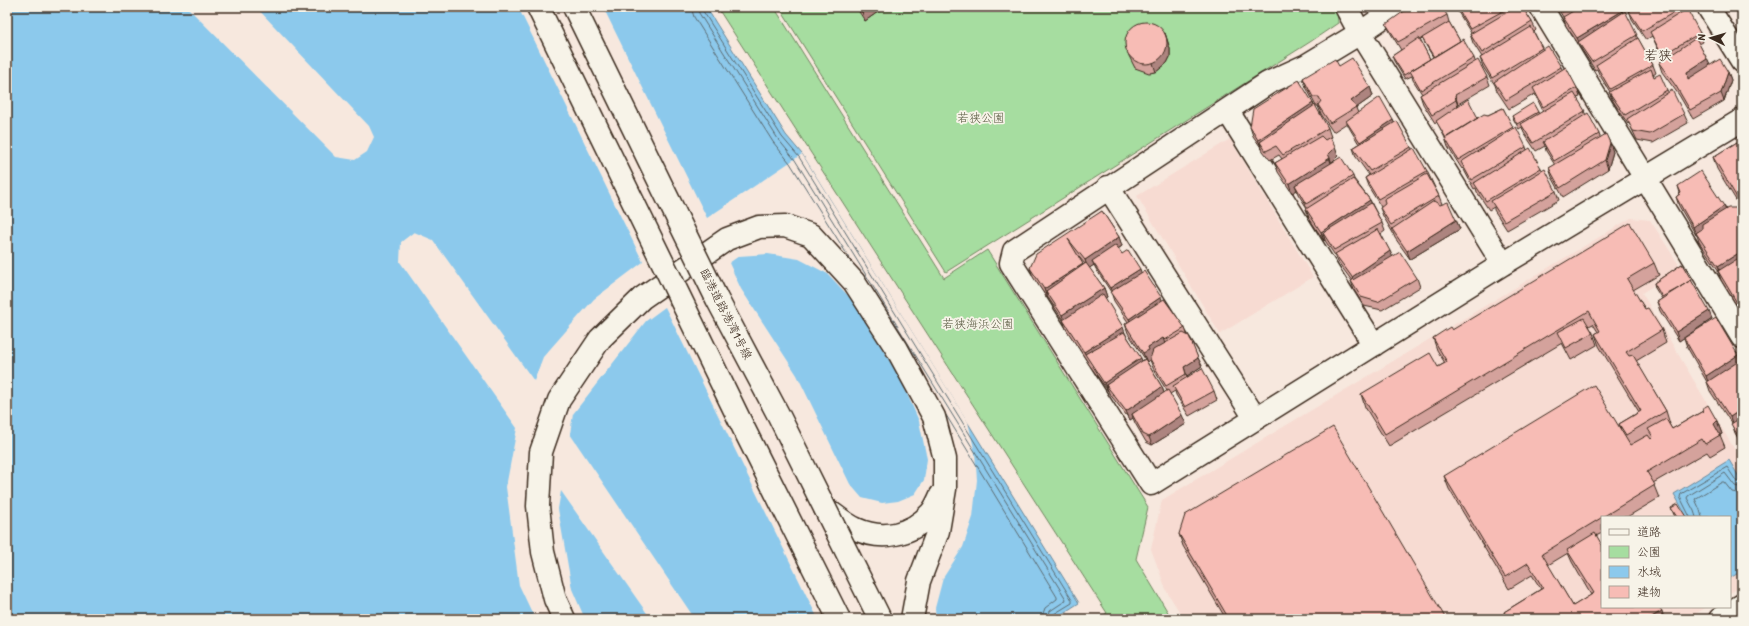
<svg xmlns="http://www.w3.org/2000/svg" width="1749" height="626" viewBox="0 0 1749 626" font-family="'Patrick Hand','Klee One',sans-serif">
	<rect width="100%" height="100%" fill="#f7e8de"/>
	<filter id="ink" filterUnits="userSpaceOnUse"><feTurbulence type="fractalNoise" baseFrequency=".025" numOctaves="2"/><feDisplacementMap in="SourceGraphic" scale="8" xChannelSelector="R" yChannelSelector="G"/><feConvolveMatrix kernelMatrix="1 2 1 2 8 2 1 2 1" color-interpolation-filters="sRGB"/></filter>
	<g filter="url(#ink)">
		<path fill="#f7dbd2" d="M1230,139L1313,277L1220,334L1137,196Z
			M1631,218L1650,220L1681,268L1642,293L1742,462V586L1730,593V517H1602V607H1707L1687,619H1184L1167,592L1151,549L1162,500Z"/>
		<path fill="#a6dda0" stroke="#70845f" d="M717,7H774L944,278L987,250L1148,507L1136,559L1172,619H1097L1107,613Z
			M779,7H1337L1338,23L1310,42L946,272Z"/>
		<path fill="#8cc9ec" stroke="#6c899a" d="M7,7H706L786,135L802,154L1079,603L1054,619H7Z
			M1729,460L1742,482V571L1730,578V517H1687L1674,494Z"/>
		<path fill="#f7e8de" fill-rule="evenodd" d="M187,7H256L369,126L374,137L367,152L355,160L336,157Z
			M518,7H603L707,218L802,154L968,422L975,453L977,480L973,517L963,547L943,578L935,608L936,619H818L665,307L646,321L573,414L570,434L695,619H651L561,491L558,509L572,589L585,619H535L519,585L506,487L517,428L400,262L401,242L414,232L433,240L534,381L543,357L594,299L643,262ZM768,254L799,259L828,274L853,301L900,378L919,421L927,459L924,480L915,494L898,501L882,503L862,498L850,484L797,375L741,289L729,263L739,256Z"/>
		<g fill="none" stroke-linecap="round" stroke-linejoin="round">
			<path stroke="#5b6a70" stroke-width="1" d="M691,7L694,17L773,142L790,163L850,259
				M697,7L699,13L778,139L795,160L1066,599L1065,601L1050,611L1047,619
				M703,7V11L782,137L799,157L1072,600V603L1054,614L1052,619
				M946,415L1057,597V599L1045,608L1041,619
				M1690,517L1680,497L1681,494L1727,467L1737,482L1742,483
				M1696,517L1694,511L1687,498L1688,496L1725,473L1735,486L1742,488
				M1702,517L1700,510L1695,499L1722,482H1724L1732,492L1742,494"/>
			<defs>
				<path id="minor" d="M1346,7L1360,33L1503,264
					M1398,7L1360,33L1307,65L1268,83L1014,251L1011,263L1151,484L1503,264L1742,120
					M1541,7L1742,337
					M1708,7L1742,61
					M1227,110L1374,345
					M1108,187L1255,418
					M825,508C835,515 845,524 856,529C882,541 911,535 930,514C935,509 938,502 941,495
					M564,619L555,599L543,552L538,506L541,452L559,400L600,339L642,298L727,239L759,227L785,226L811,235L854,282L897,349L934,417L945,459V489L938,531L919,581L912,619
					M1720,619L1742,605"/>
			</defs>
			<use href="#minor" stroke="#3b2a1e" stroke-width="25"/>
			<use href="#minor" stroke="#f7f3e8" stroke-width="22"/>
			<defs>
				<path id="minor-bridge" d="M538,7L744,429L839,619
					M574,7L717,299L779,416L880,619"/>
			</defs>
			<use href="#minor-bridge" stroke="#3b2a1e" stroke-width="25" stroke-linecap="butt"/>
			<use href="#minor-bridge" stroke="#f7f3e8" stroke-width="22"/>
		</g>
		<path fill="#d4a29c" stroke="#3b2a1e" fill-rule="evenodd" d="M856,7H885L865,21Z
			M1455,7H1522L1532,22L1536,30L1534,32L1543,50L1561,67L1562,69L1577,88L1580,97L1577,98L1586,115L1599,134L1600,137L1613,152L1608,169L1563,197L1552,177L1549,168L1555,165L1546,151L1545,146L1536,151L1524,133L1522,127L1519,129L1514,120L1512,116L1538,112L1539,114L1543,111L1535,94L1509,109L1497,91L1495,85L1483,67L1480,58L1482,57L1473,43L1470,34L1471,33Z
			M1557,7H1620L1653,65L1656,73L1653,75L1654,77L1667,90L1669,93L1684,114L1688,123L1653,143L1637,140L1629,123L1628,124L1613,101L1609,92H1610L1599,74L1597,69L1595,70L1582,50L1580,46L1566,26L1563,17Z
			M1625,7H1684L1685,10L1700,33L1703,42L1699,44L1707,59L1710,66L1728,72L1731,80L1724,101L1693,119L1679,95L1662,72L1659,63L1663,60L1652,36L1646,40L1632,19L1630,13Z
			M1447,15L1449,22L1460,41L1474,58L1475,61L1487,77L1490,85L1458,104V106L1478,118L1488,115L1503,108L1513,129L1526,147L1527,150L1541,168L1556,191L1559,200L1507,230L1494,210V207L1489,210L1477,192L1476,188L1474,189L1463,168L1462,169L1448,147L1445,138L1437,122L1435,123L1423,104L1420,95L1422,94L1413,80L1412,76L1405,79L1394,61L1392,56L1401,50L1390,32L1386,24ZM1423,39L1424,42L1433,57L1430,59L1420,40Z
			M1165,33L1170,49V57L1167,63L1156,72L1149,73L1135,68L1129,56L1126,48Z
			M1339,66L1370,87L1373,96L1356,108L1358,113L1393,120L1394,123L1411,147L1412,149L1427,171L1439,196L1442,204L1456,220L1460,229L1410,259L1395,238L1393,233L1383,216L1380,208L1381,207L1368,186L1365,178L1369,175L1356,157L1353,148L1359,144L1350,129L1347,123L1333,132L1321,114L1318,106H1316L1306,87L1303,78Z
			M1313,103L1314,106L1328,128L1331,137H1330L1338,156L1331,163L1353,176L1354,179L1370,200L1373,206L1382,223L1385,231L1381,234L1392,256L1417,278L1420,287L1382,310L1364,306L1354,290L1351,281H1352L1338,262L1336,257L1326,242L1325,240L1324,241L1309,218L1306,209L1307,208L1298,194L1297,190L1292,193L1278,172L1275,163L1282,159L1279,155L1270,160L1263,151L1262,149L1253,136L1250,127Z
			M1742,139V210L1717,169L1713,157Z
			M1678,186L1724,206L1726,209L1742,217V314L1721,280L1718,271H1719L1699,242L1697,235H1696L1679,206L1676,197L1680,193Z
			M1102,211L1119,237L1122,246L1118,249L1122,254L1141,273L1162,301L1185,328L1187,334L1198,358L1202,366L1187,376V377L1214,391L1217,400L1189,416L1176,395L1175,391L1170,394L1186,424L1152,445L1146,442L1135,423L1133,418L1130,420L1109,393L1108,391L1088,363L1087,361L1066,329L1063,320L1049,299L1048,297L1047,298L1033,277L1030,268ZM1079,257L1085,264L1083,265ZM1094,265L1096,269L1111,292L1114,301L1128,322L1125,324L1128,333L1145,359L1142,361L1125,333L1105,298L1107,297L1104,288L1089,268ZM1150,360L1153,368L1167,391L1164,393L1162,387L1147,362Z
			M1654,263L1659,275L1633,290L1645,309L1662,330L1666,343L1636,361L1666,411L1670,424H1669L1672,429L1703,411L1702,409L1717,421L1722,434L1720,435L1725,447L1710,456L1707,452L1653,483L1659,498L1627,517H1602V533L1596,536L1602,545L1664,619H1506L1504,612L1541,589L1532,575L1509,589L1449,489L1444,476L1621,429L1619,424L1639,412L1599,346L1595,334L1598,332L1593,324L1589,326L1593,333L1597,345L1571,360L1562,343L1389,446L1365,407L1361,394L1438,367L1445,363L1437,350L1433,338L1452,330ZM1568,553L1572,562L1591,595L1573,606L1548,565Z
			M1682,264L1712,319L1679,341L1660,311L1657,302L1662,299L1655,288L1654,283Z
			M1684,338L1740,360H1742V445L1735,433L1732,424L1710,391L1707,382L1687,347Z
			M1671,508L1686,517H1675Z
			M1179,534L1446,619H1226L1183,546Z"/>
		<path fill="#ad847f" stroke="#3b2a1e" d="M869,7H885L865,21L862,12Z
			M1622,11L1625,19L1579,42L1577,38Z
			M1165,33L1170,49V57L1167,63L1156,72L1153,63Z
			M1707,59L1711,67L1688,79L1687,72Z
			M1728,72L1731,80L1724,101L1721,93Z
			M1370,87L1373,96L1356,108L1351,101Z
			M1455,95L1458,104L1459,109L1456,100Z
			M1313,103L1316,112L1260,142L1262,149L1258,140Z
			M1393,120L1397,129L1363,151L1360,142Z
			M1610,143L1613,152L1608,169L1605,160Z
			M1335,147L1338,156L1331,163L1328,154Z
			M1330,158L1333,167L1295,185L1297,190L1292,193L1289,184Z
			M1370,200L1374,209L1323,233L1325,240L1324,241L1321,232Z
			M1724,206L1728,215L1696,233L1697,235H1696L1693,227Z
			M1456,220L1460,229L1410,259L1407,251Z
			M1119,237L1122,246L1095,264L1092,261L1094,265L1088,269L1085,260Z
			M1390,251L1394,260L1355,286L1352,277Z
			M1742,251V262L1722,275L1718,266Z
			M1083,264L1086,273L1046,291L1048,297L1047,298L1044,289Z
			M1140,269L1143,278L1114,296L1110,288Z
			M1104,288L1107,297L1065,324L1062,315Z
			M1161,297L1164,306L1132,328L1129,319Z
			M1709,311L1712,319L1679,341L1676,332Z
			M1123,327L1126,336L1085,354L1084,352Z
			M1163,338L1166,347L1152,358L1147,362L1143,353L1148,347Z
			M1738,355L1741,364L1709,385L1706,376Z
			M1141,358L1144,367L1106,385L1108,391L1104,383Z
			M1198,358L1202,366L1187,376L1189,383L1184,367Z
			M1162,387L1165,396L1132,414L1133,418L1130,420L1126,411Z
			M1742,409V420L1733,426L1730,417Z
			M1182,415L1186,424L1152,445L1149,437Z
			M1717,421L1722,434L1718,436L1714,424Z
			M1662,611L1664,619H1648Z"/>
		<path fill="#f7bcb5" stroke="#3b2a1e" d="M858,7H869L862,12Z
			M1410,7H1442L1447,15L1398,42L1386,24Z
			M1465,7H1510L1470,29L1459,11Z
			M1516,7H1522L1532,22L1482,53L1470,34Z
			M1560,7H1570L1562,12Z
			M1580,7H1620L1622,11L1577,38L1563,17Z
			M1633,7H1683L1642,31L1628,10Z
			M1687,9L1700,33L1662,55L1650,32Z
			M1625,11L1637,35L1592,62L1578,42Z
			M1449,22L1460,41L1434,57L1422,38Z
			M1125 43a21 21 0 1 1 42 0a21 21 0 1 1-42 0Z
			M1531,27L1542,48L1492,78L1480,58Z
			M1419,38L1430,59L1404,75L1392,56Z
			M1638,38L1653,65L1610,89L1596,65Z
			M1696,38L1707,59L1687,72L1688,79L1720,59L1728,72L1721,93L1690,110L1676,86L1659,63Z
			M1463,39L1474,58L1421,90L1410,71Z
			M1548,46L1561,67L1506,100L1494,82Z
			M1352,58L1370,87L1351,101L1356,107L1330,123L1318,105L1321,101L1319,97H1313L1303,78L1335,59L1339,66Z
			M1478,60L1487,77L1455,95L1456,100L1432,115L1420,95Z
			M1566,67L1577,88L1543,107L1533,88Z
			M1651,69L1654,77L1660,74L1667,90L1625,115L1609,92Z
			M1299,80L1313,103L1258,140L1250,127L1253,109Z
			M1672,90L1684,114L1650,134L1633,131L1627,119Z
			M1574,93L1585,111L1533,143L1521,124Z
			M1380,97L1393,120L1360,142L1346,121Z
			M1468,99L1478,118L1446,138L1436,121Z
			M1533,103L1538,112L1517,124L1512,116Z
			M1315,105L1328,128L1283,155L1276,146L1266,151L1260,142Z
			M1503,108L1513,127L1458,160L1445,138L1484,114L1488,115Z
			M1588,113L1599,134L1554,161L1543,142Z
			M1397,121L1411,147L1370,171L1353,148Z
			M1516,127L1526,147L1471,180L1461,162Z
			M1606,134L1610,143L1605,160L1560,188L1549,168Z
			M1321,136L1325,140L1330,137L1335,147L1328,154L1330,158L1289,184L1275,163Z
			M1742,139V206L1713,157Z
			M1414,148L1427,171L1378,199L1365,178Z
			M1530,148L1541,168L1486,201L1474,183Z
			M1341,157L1353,176L1306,204L1295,185Z
			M1545,169L1556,191L1504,221L1491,201Z
			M1701,171L1724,206L1693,227L1676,197L1681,193L1678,186Z
			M1427,174L1439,196L1391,225L1380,208L1385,204L1384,199Z
			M1353,179L1370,200L1321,232L1306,209Z
			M1434,201L1440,205L1448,202L1456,220L1407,251L1392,229Z
			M1371,203L1382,223L1334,250L1323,233Z
			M1728,208H1737L1742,217V251L1718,266L1696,233L1702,229V224Z
			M1102,211L1119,237L1085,260L1068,239L1083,264L1044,289L1030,268L1036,254Z
			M1630,223L1654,263L1627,279L1645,309L1648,308L1662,330L1626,352L1629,356L1633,355L1666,411L1626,435L1619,424L1641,411L1595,334L1600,331L1589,311L1385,434L1361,394L1430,353L1438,367L1447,362L1433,338L1450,327L1452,330Z
			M1378,229L1390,251L1352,277L1335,254Z
			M1116,245L1122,254L1128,250L1140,269L1110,288L1092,261Z
			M1400,252L1417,278L1378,302L1361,297L1351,281Z
			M1742,256V311L1718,271Z
			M1086,263L1104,288L1062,315L1046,291Z
			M1682,264L1692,281L1691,280L1677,289L1662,297L1654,283Z
			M1144,271L1161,297L1129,319L1110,292Z
			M1691,280L1709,311L1676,332L1657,302Z
			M1103,294L1123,327L1084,352L1063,320Z
			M1164,299L1185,328L1165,340L1163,338L1148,347L1149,350L1143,353L1125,324Z
			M1584,318L1593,333L1566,348L1558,332Z
			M1716,318L1738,355L1706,376L1684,338Z
			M1124,332L1141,358L1104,383L1085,354Z
			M1183,333L1189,336L1198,358L1184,367L1186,374L1166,386L1150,359L1153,350Z
			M1145,359L1162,387L1126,411L1106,385Z
			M1742,359V409L1730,417L1707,382Z
			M1202,368L1214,391L1185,407L1173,386Z
			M1594,385L1630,445L1648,435L1651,439L1653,437L1648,429L1666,419L1672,429L1703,411L1702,409L1708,405L1717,421L1714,424L1720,435L1705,444L1702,439L1647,472L1655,485L1542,554L1573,606L1594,593L1567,550L1595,533L1602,545V607H1659L1662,611L1648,619H1508L1504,612L1543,588L1528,563L1505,577L1444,476Z
			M1168,390L1182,415L1149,437L1143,434L1132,414Z
			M1742,417V442L1731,424Z
			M1333,427L1446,619H1229L1179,534L1185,515Z
			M1678,504L1686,517H1677L1671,508Z"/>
	</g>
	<g text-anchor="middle" stroke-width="3.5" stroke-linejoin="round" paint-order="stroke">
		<g font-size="12" fill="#56573e" stroke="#f7f3e8">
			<text x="981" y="122">若狭公園</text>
			<text x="978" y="328">若狭海浜公園</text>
		</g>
		<g font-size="12" fill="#3b2a1e" stroke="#f7f3e8">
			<text transform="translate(726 314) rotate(63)" y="4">臨港道路港湾1号線</text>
		</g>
		<g font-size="14" fill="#3b2a1e" stroke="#f7f3e8">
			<text x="1658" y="60">若狭</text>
		</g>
	</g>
	<rect width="1749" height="626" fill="none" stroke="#f7f3e8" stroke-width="24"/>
	<rect x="12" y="12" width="1725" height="602" fill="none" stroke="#3b2a1e" stroke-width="1.5" filter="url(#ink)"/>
	<rect x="1601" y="516" width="130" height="92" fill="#f7f3e8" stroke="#aca397"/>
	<rect x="1609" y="529" width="20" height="6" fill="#f7f3e8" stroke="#aca397"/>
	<text x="1637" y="536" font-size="12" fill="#3b2a1e">道路</text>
	<rect x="1609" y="546" width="20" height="12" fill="#a6dda0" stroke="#aca397"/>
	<text x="1637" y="556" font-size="12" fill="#3b2a1e">公園</text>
	<rect x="1609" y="566" width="20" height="12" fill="#8cc9ec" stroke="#aca397"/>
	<text x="1637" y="576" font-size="12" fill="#3b2a1e">水域</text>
	<rect x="1609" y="586" width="20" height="12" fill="#f7bcb5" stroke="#aca397"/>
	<text x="1637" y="596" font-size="12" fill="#3b2a1e">建物</text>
	<g transform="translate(1711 38) rotate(275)" stroke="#f7f3e8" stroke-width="3" paint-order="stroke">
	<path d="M0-3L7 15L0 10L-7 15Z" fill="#3b2a1e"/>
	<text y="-6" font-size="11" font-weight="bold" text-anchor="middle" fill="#3b2a1e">N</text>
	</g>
</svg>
